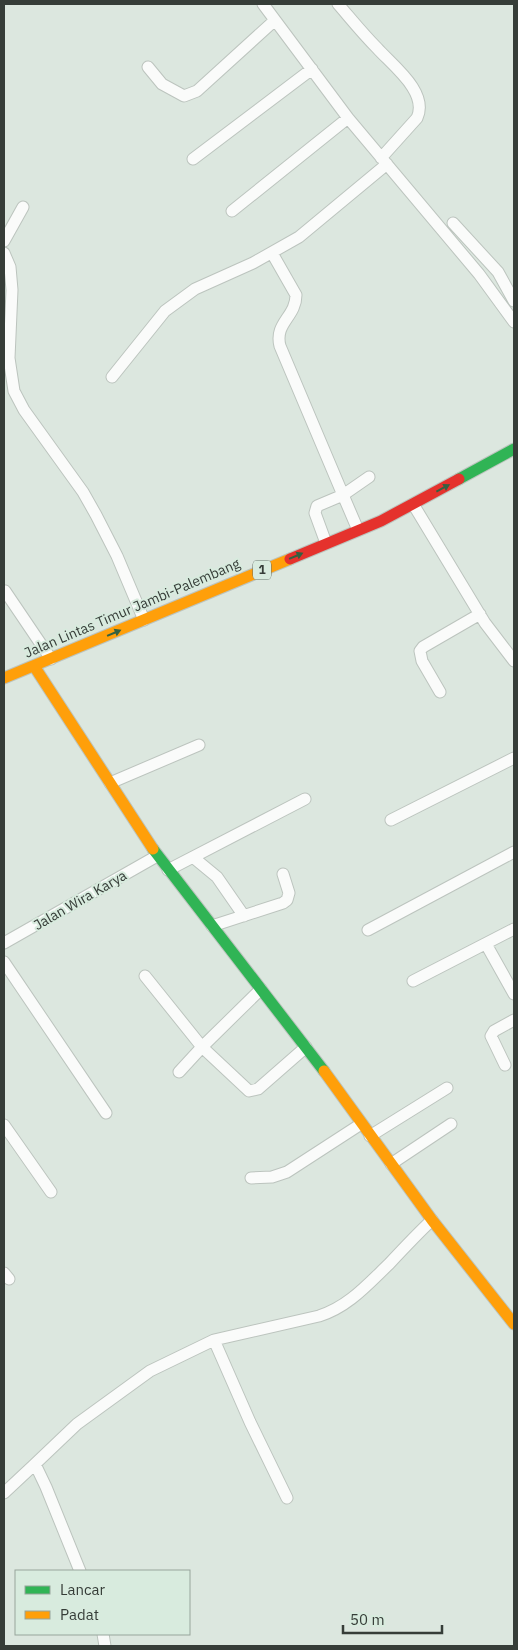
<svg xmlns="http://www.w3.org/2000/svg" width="518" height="1650" viewBox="0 0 518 1650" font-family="'IBM Plex Sans',sans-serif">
	<rect width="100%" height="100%" fill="#dce7df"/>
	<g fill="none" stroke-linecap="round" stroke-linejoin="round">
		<defs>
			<path id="street" d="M263,4L348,118L479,274L514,322
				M338,4C351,19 363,34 377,48C392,65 429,92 417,118L381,158
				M148,67L162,84L184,96L197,91L274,21
				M193,159L312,69
				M232,211L348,118
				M453,223L498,272L514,301
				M4,241L23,207
				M4,253L10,267L12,290L9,358L14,391L24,410L83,492L96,515L117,556L144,620
				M272,253L296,295C296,317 274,323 280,346L343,495L369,477
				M112,377L165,311L195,289L253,263L299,237L387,164
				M413,504L485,623L514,661
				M326,543L315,513L317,506L343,495L358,530
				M5,591L51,659
				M440,692L422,661L420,651L423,647L480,614
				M110,783L199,745
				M391,820L514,758
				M194,858L217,877L244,916
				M168,870L305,799
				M212,926L283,903L287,900L289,893L283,874
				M368,930L514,852
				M4,943L157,856
				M486,944L514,994
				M4,962L106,1113
				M145,976L202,1047L249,1091L258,1089L306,1047
				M413,981L514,929
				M505,1065L491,1036L494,1031L514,1020
				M179,1072L202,1047L261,989
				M4,1125L51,1192
				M370,1136L447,1088
				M391,1164L451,1124
				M251,1178L272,1177L287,1172L361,1124
				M4,1273L9,1279
				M214,1340L250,1422L287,1498
				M4,1493L35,1464
				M80,1571L46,1487L35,1464L77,1424L150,1371L214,1340L319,1316C348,1307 367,1285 389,1264C403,1249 417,1234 432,1220
				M103,1634L105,1646"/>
			<path id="fast" d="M459,479L514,449
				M153,849L324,1071"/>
			<path id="slow" d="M34,666L153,849
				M4,678L290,559
				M324,1071L432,1220L514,1324"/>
			<path id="jam" d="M290,559L381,521L459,479"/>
		</defs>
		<use href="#street" stroke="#bcc4be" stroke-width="13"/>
		<use href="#fast" stroke="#bcc4be" stroke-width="13"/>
		<use href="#slow" stroke="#bcc4be" stroke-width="13"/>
		<use href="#jam" stroke="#bcc4be" stroke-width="13"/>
		<use href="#street" stroke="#fafbfa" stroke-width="11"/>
		<use href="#fast" stroke="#30b455" stroke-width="11"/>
		<use href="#slow" stroke="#ff9f0a" stroke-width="11"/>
		<use href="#jam" stroke="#e5322d" stroke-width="11"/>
	</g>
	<defs><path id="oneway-solid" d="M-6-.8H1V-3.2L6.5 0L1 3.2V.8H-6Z" transform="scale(1.25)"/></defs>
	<g fill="#346141">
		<use href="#oneway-solid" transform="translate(443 488) rotate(-28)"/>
		<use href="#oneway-solid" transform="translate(296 556) rotate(-23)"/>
		<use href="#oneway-solid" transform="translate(114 633) rotate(-23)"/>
	</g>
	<g text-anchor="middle" stroke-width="4" stroke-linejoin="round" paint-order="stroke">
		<rect fill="#d8ebde" stroke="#67716a" stroke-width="1" x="253" y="560.5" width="18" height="19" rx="4"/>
		<g font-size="12" font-weight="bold" fill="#363d38">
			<text x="262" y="574">1</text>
		</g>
		<g font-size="14" fill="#363d38" stroke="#d8ebde">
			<text transform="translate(132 608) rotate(-23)" y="5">Jalan Lintas Timur Jambi-Palembang</text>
			<text transform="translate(80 900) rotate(-30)" y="5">Jalan Wira Karya</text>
		</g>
	</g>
	<rect width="518" height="1650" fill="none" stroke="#363d38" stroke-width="10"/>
	<rect x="15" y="1570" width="175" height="65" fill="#d8ebde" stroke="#97a59c"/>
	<rect x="25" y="1586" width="25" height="8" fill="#30b455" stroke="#97a59c"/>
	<text x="60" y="1595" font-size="15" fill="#363d38">Lancar</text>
	<rect x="25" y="1611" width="25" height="8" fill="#ff9f0a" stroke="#97a59c"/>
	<text x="60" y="1620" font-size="15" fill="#363d38">Padat</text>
	<path d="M343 1625v8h99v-8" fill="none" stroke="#363d38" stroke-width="2.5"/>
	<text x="350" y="1625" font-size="15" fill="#363d38" stroke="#d8ebde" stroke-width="4" paint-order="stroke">50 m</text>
</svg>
